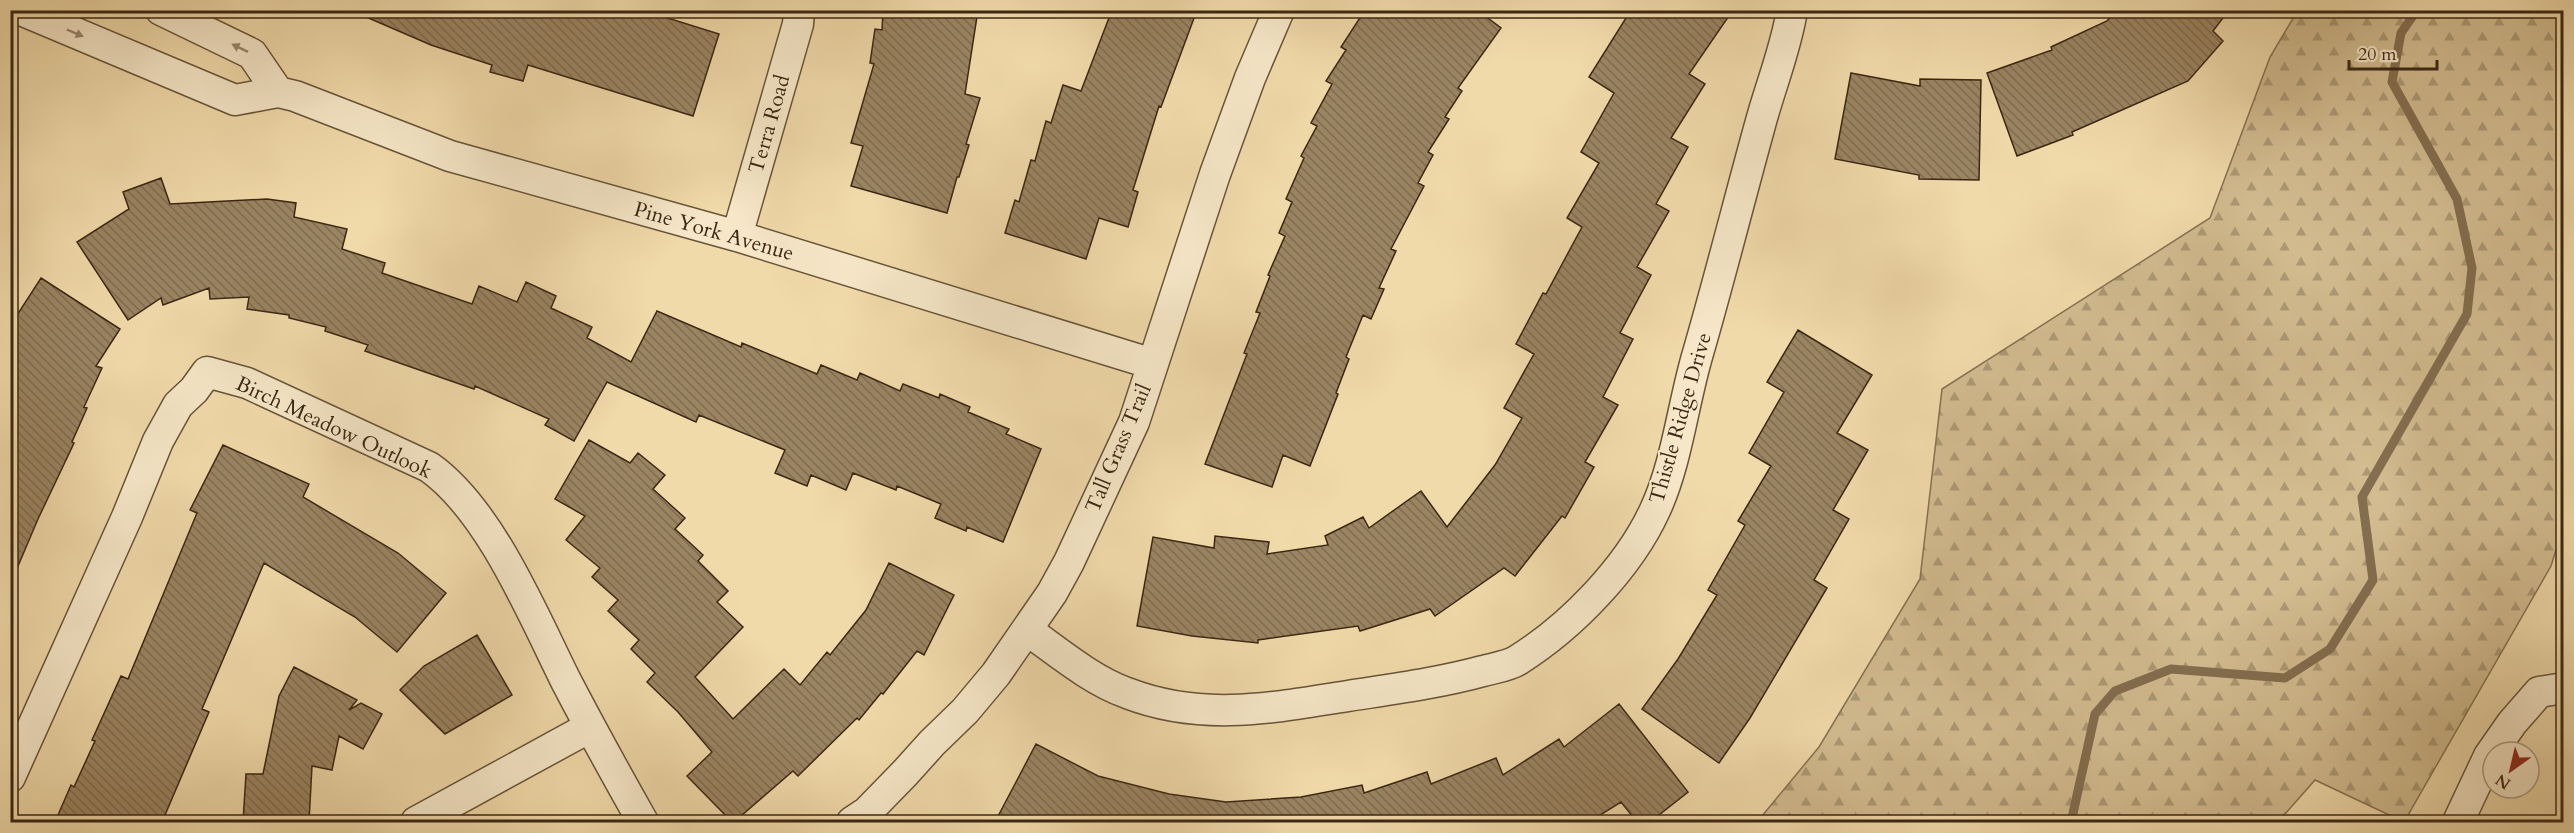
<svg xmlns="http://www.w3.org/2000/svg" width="2574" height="833" viewBox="0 0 2574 833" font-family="Cardo,serif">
	<defs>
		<pattern id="forest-firs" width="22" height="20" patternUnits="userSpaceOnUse" patternTransform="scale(1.5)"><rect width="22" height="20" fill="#d2bc90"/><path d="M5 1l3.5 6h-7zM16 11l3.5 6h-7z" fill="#ac9974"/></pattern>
		<pattern id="building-back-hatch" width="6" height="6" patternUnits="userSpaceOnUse" patternTransform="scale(1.5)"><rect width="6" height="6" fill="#9a8462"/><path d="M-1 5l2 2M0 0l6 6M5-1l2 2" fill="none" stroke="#7f6c50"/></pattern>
	</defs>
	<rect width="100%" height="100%" fill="#f1daaa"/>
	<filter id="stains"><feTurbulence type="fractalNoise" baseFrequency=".00333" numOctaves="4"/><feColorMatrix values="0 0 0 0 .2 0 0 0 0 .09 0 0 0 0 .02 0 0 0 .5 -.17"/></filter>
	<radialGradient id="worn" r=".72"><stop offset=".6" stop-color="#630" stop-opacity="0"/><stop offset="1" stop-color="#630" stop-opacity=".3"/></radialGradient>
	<path fill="url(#forest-firs)" stroke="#867252" stroke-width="1.5" d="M2298,10L2563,11V528L2551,566L2404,822L2315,780L2278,822H1757L1819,747L1920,579L1942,389L2210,218L2270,57Z"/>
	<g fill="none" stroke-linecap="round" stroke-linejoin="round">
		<path stroke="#836e4f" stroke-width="9" d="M2066,822L2072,818L2095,714L2115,691L2171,669L2285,678L2330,649L2373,580L2362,497L2467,314L2472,268L2457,199L2392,82L2401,33L2417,10"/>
	</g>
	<path fill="url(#building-back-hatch)" stroke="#3b2713" stroke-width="1.5" d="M350,10H642L719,34L693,116L528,65L523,81L490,72L492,65L431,45Z
		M883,10H978L965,94L980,98L966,144L969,145L959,177H957L947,213L851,186L863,146L851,143L874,64L870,63L875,29L882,30Z
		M1112,10H1197L1161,107L1159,106L1133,190L1138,192L1128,227L1099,218L1086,259L1005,233L1015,200L1019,202L1031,160L1035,161L1046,121L1051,123L1063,85L1081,91Z
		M1365,10H1477L1501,28L1458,88L1462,91L1445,117L1449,119L1428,152L1433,155L1418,183L1424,186L1391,249L1396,251L1379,288L1384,289L1371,319L1363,315L1346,357L1349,359L1336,393L1338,394L1310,466L1283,455L1272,487L1205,464L1247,354L1244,353L1260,313L1256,312L1270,276L1268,275L1285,236L1279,233L1292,202L1286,199L1304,158L1301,156L1317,126L1311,123L1332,84L1326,81L1346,50L1341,47Z
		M1631,10H1733L1689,74L1705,84L1671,138L1688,147L1656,204L1669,211L1637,267L1651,275L1620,333L1633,339L1603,397L1618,405L1585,462L1594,467L1565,518L1562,516L1515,576L1504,568L1435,616L1430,609L1360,631L1358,626L1258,640V643L1192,636L1137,626L1153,537L1214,548L1215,536L1269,542L1267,554L1328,545L1325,536L1363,517L1369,528L1421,491L1447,527L1495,465L1522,418L1504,408L1534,354L1516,344L1543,293L1546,294L1582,227L1567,218L1599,163L1581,152L1614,93L1589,77Z
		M2117,10H2229L2213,31L2223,41L2188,81L2072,132L2073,135L2017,156L1987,73L2052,50L2051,47L2107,21Z
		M1851,73L1920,86V79L1981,80L1979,180L1919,179V175L1835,159Z
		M161,178L170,204L267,199L296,203L294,217L347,229L342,249L385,263L382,273L472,304L479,286L517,302L526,282L556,296L551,308L592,327L587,338L631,362L657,311L741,347L742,343L817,374L821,365L857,380L860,373L900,391L903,384L939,398L940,394L970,407L968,412L1009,429L1006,434L1041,449L1003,542L967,527L966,531L935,518L941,504L897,486L896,490L853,473L846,490L811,475L807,486L775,473L785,450L699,415L696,422L607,382L574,441L545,425L549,419L475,386L474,389L365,351L368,345L325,331L326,327L289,318V315L247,309L249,297L210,299L209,288L163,305L161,298L128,320L77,242L129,209L123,192Z
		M41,278L120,329L96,366L102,368L84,407L87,408L72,442L74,443L38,519L10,585V326Z
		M1798,330L1872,375L1837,433L1868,450L1833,510L1849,519L1814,580L1827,588L1750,718L1719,763L1642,709L1678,659L1717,595L1708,590L1745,525L1738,521L1771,466L1749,453L1784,392L1767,382Z
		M589,440L630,463L638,453L665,475L653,489L685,518L675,529L703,555L698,561L728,591L717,602L743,627L695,677L733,719L784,669L800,685L827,652L830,655L866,610L889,563L954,595L924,655L917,651L883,694L881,693L859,720L857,718L798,776L793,771L734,822H732L687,776L712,752L678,712L647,682L655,673L631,649L639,640L608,611L618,600L592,577L600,568L566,540L585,516L555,499Z
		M223,445L309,484L303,497L398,553L446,593L397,652L355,617L264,563L202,709L209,712L162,822H75L58,815L71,785L74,787L95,741L92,740L121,676L128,679L197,513L190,510Z
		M477,635L512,695L445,734L400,690L424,666Z
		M294,667L357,700L349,710L361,703L382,714L363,749L339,736L332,770L312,766L309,822H243L246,774H263L279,696Z
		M1619,704L1688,792L1650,822H1637L1621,802L1589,822H995L1036,744L1098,776L1169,794L1226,802L1301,797L1362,785L1364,793L1427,772L1431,784L1496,758L1503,775L1559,739L1564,747Z"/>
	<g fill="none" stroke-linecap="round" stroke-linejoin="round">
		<defs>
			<path id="minor" d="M21,10L235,100L278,92L295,96L450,156L737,236L1153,364
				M161,10L252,54L278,92
				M737,236L798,24L799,10
				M1027,630C1058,652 1091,680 1127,693C1202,722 1272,708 1348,696C1393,689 1439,683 1483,671C1494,668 1509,666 1518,660C1572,626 1629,567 1655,510C1677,463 1683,403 1698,353C1720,277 1739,201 1760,125C1770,87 1786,49 1792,10
				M10,777L127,517L158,441L178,405L194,390L207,372L247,383L429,467C490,510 533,615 566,681C591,729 617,776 643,822
				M416,822L590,727
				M852,822L867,812L905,773L932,743L965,711L996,674L1052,593L1069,562L1134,422L1215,174L1250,78L1279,10
				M2458,822L2489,756L2512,723L2539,692L2564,688"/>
		</defs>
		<use href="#minor" stroke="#685439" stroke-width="33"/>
		<use href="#minor" stroke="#f6e7c8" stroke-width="30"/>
	</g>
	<defs><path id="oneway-solid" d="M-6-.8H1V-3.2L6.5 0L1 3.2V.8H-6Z" transform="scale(1.5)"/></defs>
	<g fill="#98876e">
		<use href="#oneway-solid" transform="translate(75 33) rotate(23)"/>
		<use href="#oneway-solid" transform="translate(240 48) rotate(-154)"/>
	</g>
	<g text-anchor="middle" stroke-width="4.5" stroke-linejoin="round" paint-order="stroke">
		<g font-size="21" fill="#3b2713" stroke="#f6e7c8">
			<text transform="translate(769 124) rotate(-74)" y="7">Terra Road</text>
			<text transform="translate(714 231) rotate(16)" y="7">Pine York Avenue</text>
			<text transform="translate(1680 418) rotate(-74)" y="7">Thistle Ridge Drive</text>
			<text transform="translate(334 427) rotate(25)" y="7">Birch Meadow Outlook</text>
			<text transform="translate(1118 448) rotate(-67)" y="7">Tall Grass Trail</text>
		</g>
	</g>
	<rect width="2574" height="833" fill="none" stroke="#f1daaa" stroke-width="36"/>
	<rect x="12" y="12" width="2550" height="809" fill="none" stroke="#3b2713" stroke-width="3"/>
	<rect x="18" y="18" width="2538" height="797" fill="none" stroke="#3b2713" stroke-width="1.5"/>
	<g transform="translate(2511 770) rotate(214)"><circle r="28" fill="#f6e7c8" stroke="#ab9a80" stroke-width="1.5"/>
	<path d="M0-4.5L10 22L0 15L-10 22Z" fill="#8f2418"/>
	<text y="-9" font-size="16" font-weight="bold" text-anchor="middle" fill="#3b2713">N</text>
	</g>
	<path d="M2349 60v9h88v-9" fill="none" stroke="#3b2713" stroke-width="3"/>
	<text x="2358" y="60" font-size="18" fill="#3b2713" stroke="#f6e7c8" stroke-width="4.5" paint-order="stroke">20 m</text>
	<rect width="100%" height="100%" filter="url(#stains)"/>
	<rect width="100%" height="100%" fill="url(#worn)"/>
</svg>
